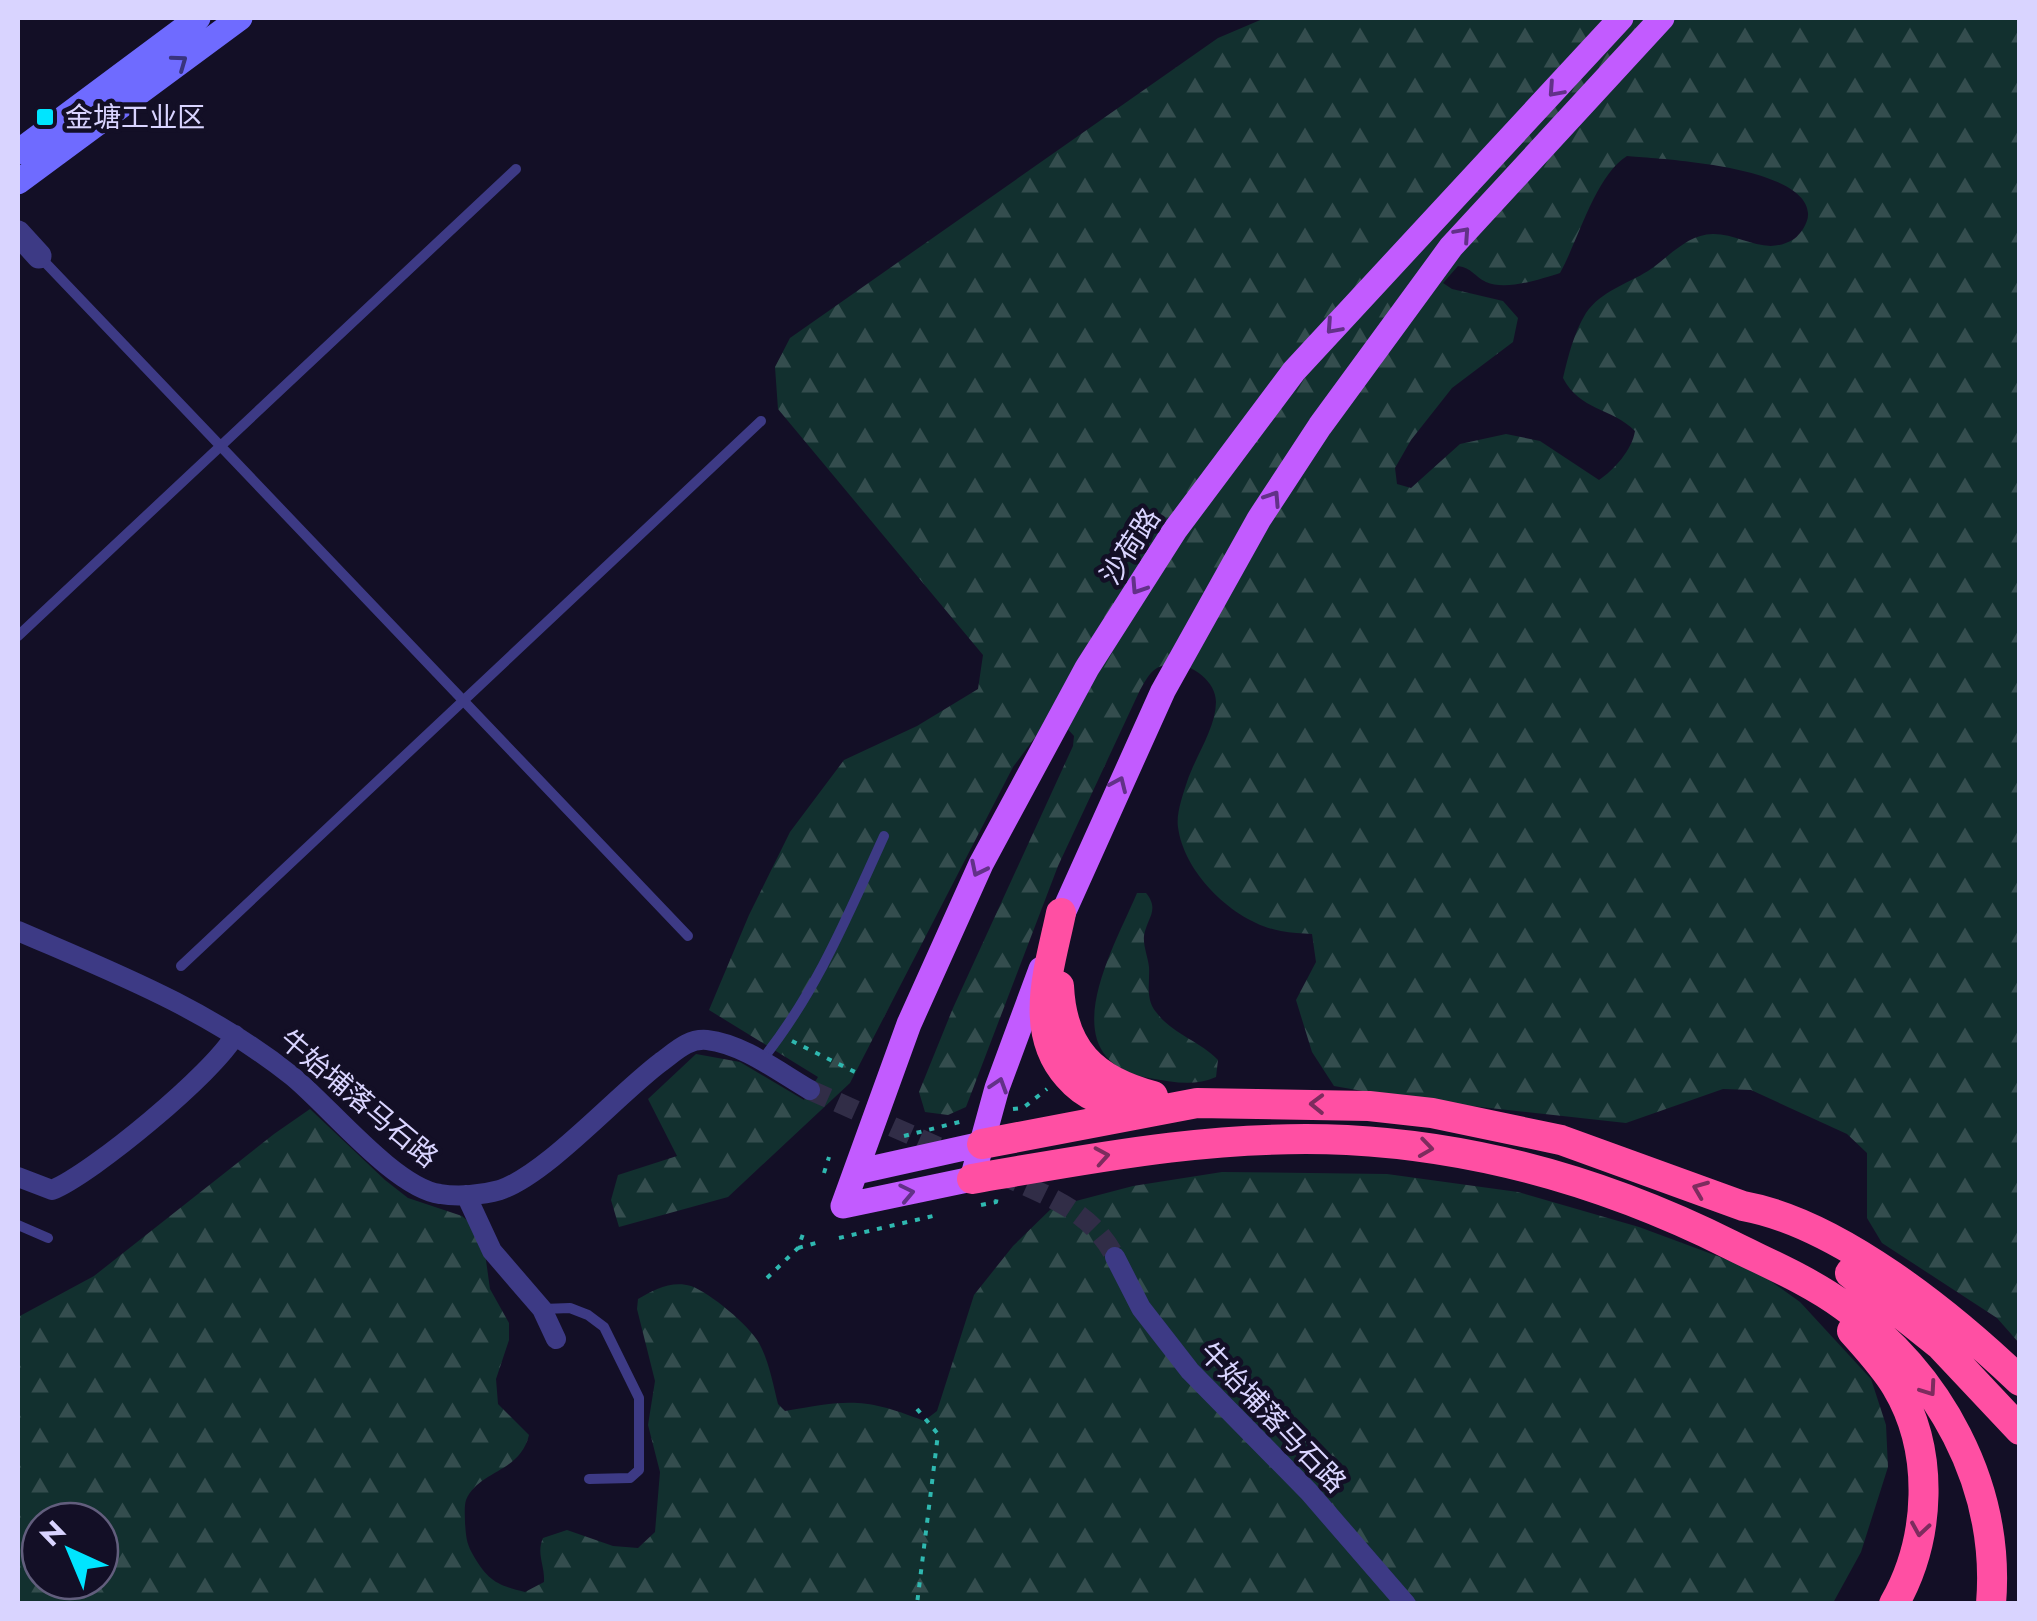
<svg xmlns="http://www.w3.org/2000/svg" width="2037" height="1621" viewBox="0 0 2037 1621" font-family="Jost,'Noto Sans SC',sans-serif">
	<defs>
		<pattern id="forest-firs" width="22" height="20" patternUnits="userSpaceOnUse" patternTransform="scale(2.5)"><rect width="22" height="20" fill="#12302f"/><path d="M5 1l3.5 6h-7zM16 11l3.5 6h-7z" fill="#344d4e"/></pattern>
	</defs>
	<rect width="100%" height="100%" fill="#130f26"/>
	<path fill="url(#forest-firs)" fill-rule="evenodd" d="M1265,18H2019V1343L1997,1318L1882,1243L1867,1218V1153L1847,1134L1751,1090L1723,1089L1626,1123L1408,1099L1334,1086L1312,1052L1296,1000L1316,962L1312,934C1302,933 1291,933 1281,931C1235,923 1184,874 1178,827C1176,814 1183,794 1187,782C1195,757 1216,728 1216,702C1216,675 1175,652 1153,671C1148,675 1143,685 1140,690L1058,866L966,1107L948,1115L925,1112L919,1092L953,1008L1073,746L1074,736L1065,726L1042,728L1013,767L850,1083L728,1197L619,1227L611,1200L618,1175L677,1156L648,1099L696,1054L740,1062L804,1100L818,1077L709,1010L749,915L790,832L844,760L917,726L978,689L983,655L778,409L775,367L790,338L1218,38ZM1627,156C1662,159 1805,166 1808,213C1809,222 1801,234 1794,239C1765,257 1742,234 1713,234C1687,234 1668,258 1648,271C1627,284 1601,291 1586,313C1574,332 1568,357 1563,378C1580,411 1611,407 1635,431C1632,450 1614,470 1599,480L1540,441L1506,434L1460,444L1411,488L1397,484L1395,468L1411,440L1452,388L1513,342L1518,318L1503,301L1452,289L1443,283L1458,266C1472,268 1474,276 1486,282C1506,291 1541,279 1560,273C1579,239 1595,176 1627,156Z
		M1137,893H1146C1160,910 1147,918 1144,936C1143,946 1148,957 1149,967C1150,983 1145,998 1156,1012C1172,1034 1200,1041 1218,1060L1216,1077C1194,1087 1173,1082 1149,1078C1048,1059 1113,950 1137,893Z
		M310,1109L385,1180L408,1198L462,1216L477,1229L484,1246L490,1289L509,1323V1340L496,1379L498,1404L529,1435C520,1473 479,1470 466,1500C464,1506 465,1516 465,1523C466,1535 466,1542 472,1553C487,1580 496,1585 525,1592L544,1582C545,1565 536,1554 543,1538L567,1530L613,1546L638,1548L655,1532L660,1472L648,1425L655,1381L637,1309L638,1299C653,1290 672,1280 691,1286C710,1293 749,1325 759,1343C769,1361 773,1384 778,1404L785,1411C848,1400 864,1397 924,1421L937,1411L974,1295L1013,1246L1053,1207L1133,1186L1222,1172L1387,1174L1518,1192L1639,1227L1755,1270L1800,1302L1871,1379L1886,1425L1888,1467L1861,1552L1833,1603L18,1604V1317L94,1276L274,1134ZM40,1521H100V1581H40Z"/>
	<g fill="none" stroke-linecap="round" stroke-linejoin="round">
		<path stroke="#312d47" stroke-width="20" stroke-dasharray="20 10" stroke-linecap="butt" d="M810,1090L954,1154
			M999,1174C1044,1194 1092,1211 1115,1257"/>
		<path stroke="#2fb8b0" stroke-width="4" stroke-dasharray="5 8" stroke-linecap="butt" d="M792,1041L855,1072
			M1013,1109L1023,1108L1047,1089
			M904,1136L967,1120
			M824,1173L829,1157
			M981,1205L996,1202L997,1197
			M839,1238L933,1216
			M798,1248L816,1243
			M767,1278L798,1248L803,1234
			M917,1409L938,1434L917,1604"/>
		<path stroke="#3d3a85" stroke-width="10" d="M40,257L688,936
			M18,636L516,169
			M181,966L761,421
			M761,1061C816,993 848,915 884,836
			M18,1225L48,1238
			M543,1309L570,1308L588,1315L604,1327L639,1398V1470L630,1478L589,1479"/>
		<path stroke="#3d3a85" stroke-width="20" d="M18,931C115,973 208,1009 292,1076C329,1106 395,1188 440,1194C458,1197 482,1195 500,1190C547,1174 617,1095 661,1062C675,1052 688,1038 707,1040C743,1044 779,1072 810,1090
			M18,1177L52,1190C92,1174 215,1072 235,1035
			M466,1195L492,1251L542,1309L556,1339
			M1115,1257L1141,1308L1190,1371L1309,1492L1406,1604"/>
		<path stroke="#3d3a85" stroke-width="25" d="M18,233L39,256"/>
		<path stroke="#6f6bff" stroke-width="25" d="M18,152L198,18
			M18,182L240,18"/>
		<path stroke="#c25bff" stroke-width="25" d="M1055,931L1163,691L1259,519L1320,426L1451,247L1662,18
			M856,1172L982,1144
			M843,1206L972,1179L997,1088L1041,969
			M843,1206L909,1024L981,864L1087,668L1175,530L1294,371L1621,18"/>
		<path stroke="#ff4fa3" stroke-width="30" d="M1061,913C1050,967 1027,1030 1068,1076C1086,1097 1108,1105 1136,1106
			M1059,986C1062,1050 1093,1080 1153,1096
			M982,1144L1197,1103L1369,1106L1432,1113L1561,1140L1743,1206C1838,1223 1951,1315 2020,1381
			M972,1179C1098,1157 1218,1134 1347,1140C1481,1147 1611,1185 1731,1245C1769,1264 1808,1280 1844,1306C1939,1373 2001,1485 1991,1604
			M1850,1273L1940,1345L2020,1430
			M1852,1331C1867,1348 1884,1366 1896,1386C1935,1451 1931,1539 1894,1604"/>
	</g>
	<defs><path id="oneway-chevron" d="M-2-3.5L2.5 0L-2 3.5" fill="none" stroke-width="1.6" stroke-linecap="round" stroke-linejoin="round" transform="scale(2.5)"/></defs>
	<use stroke="#38347d" href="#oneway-chevron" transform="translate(180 62) rotate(-36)"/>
	<g stroke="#623188">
		<use href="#oneway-chevron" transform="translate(1555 90) rotate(132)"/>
		<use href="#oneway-chevron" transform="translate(1463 234) rotate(-48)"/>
		<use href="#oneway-chevron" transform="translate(1333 327) rotate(132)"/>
		<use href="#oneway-chevron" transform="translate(1273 498) rotate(-57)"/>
		<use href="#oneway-chevron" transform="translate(1138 587) rotate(123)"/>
		<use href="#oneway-chevron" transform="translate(1119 784) rotate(-66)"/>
		<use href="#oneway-chevron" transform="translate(978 869) rotate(116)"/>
		<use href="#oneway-chevron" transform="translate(999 1085) rotate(-72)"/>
		<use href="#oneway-chevron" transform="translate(907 1193) rotate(-12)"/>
	</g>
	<g stroke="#7d2c5e">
		<use href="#oneway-chevron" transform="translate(1317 1104) rotate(-179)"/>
		<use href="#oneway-chevron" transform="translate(1426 1148) rotate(8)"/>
		<use href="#oneway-chevron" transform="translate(1102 1156) rotate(-10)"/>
		<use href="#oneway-chevron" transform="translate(1700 1189) rotate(-158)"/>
		<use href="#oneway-chevron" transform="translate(1929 1389) rotate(55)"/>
		<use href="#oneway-chevron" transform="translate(1920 1529) rotate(99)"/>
	</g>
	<rect fill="#00e5ff" stroke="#130f26" stroke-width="4" x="35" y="107" width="20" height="20" rx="5"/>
	<g text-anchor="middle" stroke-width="9" stroke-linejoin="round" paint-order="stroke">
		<g font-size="28" fill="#d9d4ff" stroke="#130f26" text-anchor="start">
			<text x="65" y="127">金塘工业区</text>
		</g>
		<g font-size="28" fill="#d9d4ff" stroke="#130f26">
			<text transform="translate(1130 546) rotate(-57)" y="10">沙荷路</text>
			<text transform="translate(359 1098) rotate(40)" y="10">牛始埔落马石路</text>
			<text transform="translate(1273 1417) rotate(46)" y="10">牛始埔落马石路</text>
		</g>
	</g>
	<rect width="2037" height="1621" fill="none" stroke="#d9d4ff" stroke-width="40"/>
	<g transform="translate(70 1551) rotate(316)"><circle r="48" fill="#130f26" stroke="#625e7d" stroke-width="2.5"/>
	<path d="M0-8L18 38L0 25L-18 38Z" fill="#00e5ff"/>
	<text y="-15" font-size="28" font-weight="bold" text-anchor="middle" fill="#d9d4ff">N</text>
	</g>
</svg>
